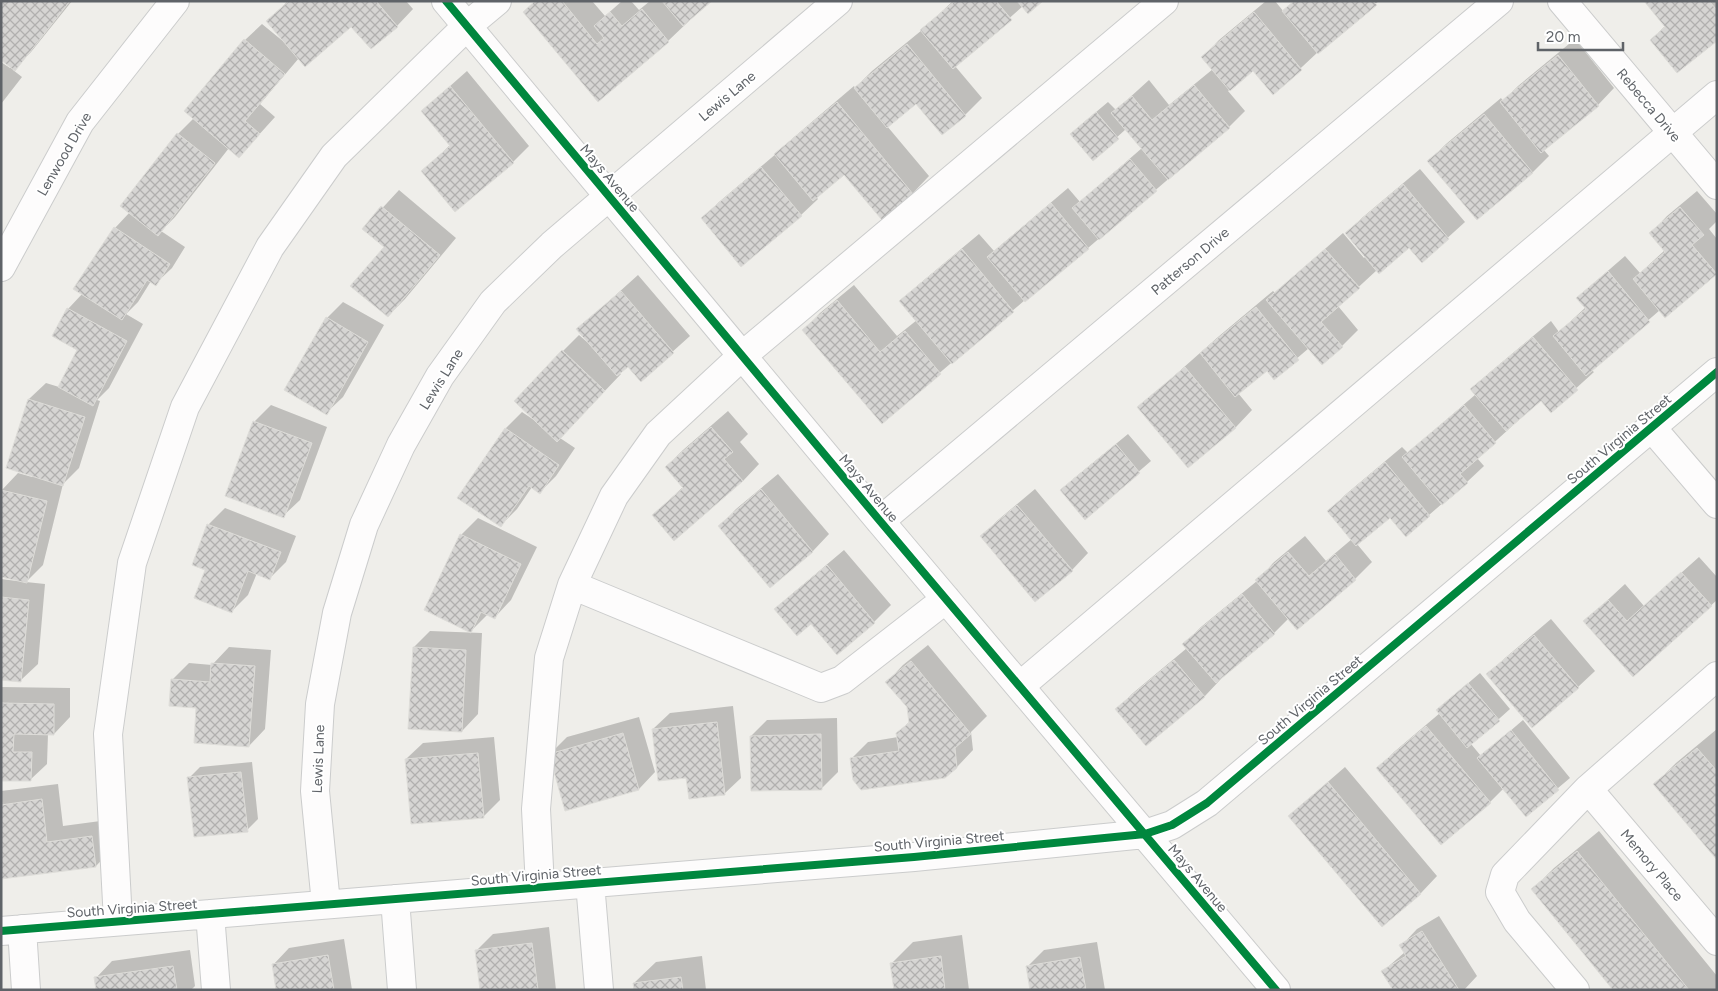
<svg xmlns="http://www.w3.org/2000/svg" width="1718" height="991" viewBox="0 0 1718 991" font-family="Figtree,sans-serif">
	<defs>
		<pattern id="building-cross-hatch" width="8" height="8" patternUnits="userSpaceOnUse" patternTransform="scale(1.25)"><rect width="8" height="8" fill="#d6d5d3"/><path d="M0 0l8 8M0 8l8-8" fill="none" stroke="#b1b0af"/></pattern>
	</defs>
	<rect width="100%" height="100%" fill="#efeeea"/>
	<path fill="#0003" d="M1,1H72L31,52L13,70L22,77L1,104V62L10,68L12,66Z
		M288,1H406L413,9L397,26L352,25L299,58L260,104L275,117L239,157L229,148L175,217L161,231L185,247L172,268L155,284L151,281L138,302L126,314L143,324L109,388L97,400L100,401L79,468L63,484L43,565L26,582L45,584L38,664L21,680L1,678V579L17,581L18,579L1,491L18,473L32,477L29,399L46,383L59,387L79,350L68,309L83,293L115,228L130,212L178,134L194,118L245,40L262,24L284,42L285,41L267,21Z
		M535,1H592L605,16L622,1H631L639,10L650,1H710L668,41L598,100Z
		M953,1H1041L1023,6L955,66L982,98L965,115L942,133L917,102L887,126L929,176L913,193L882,219L844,173L816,197L818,199L801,215L702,219L719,202L777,153L793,138L854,86L855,88L872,71L922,30Z
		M1266,1H1275L1284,12L1294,1H1379L1318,52L1273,94L1253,70L1228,91L1245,111L1229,127L1088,248L1025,300L882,422L804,330L820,313L854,285L897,336L917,320L901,301L918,285L979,234L994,251L1068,188L1080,202L1142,148L1126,129L1093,159L1072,134L1083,123L1108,102L1116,110L1149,80L1169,105L1213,69L1203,57L1219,40Z
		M1646,1H1717V39L1651,40L1666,25Z
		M1575,39L1614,88L1598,105L1543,149L1549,156L1533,172L1477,218L1429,161L1446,144L1501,98L1503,101L1518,86Z
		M467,71L529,146L513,162L423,171L450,145L422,111Z
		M1420,169L1465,222L1422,261L1409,246L1377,270L1338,306L1358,330L1342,346L1309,348L1274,378L1267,369L1238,393L1252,410L1236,427L1188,466L1139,407L1218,337L1273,291L1275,293L1343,233L1364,258L1366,256L1346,233L1363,217Z
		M399,190L456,238L405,299L388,316L386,246L364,228Z
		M1697,191L1717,214V221L1709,229L1717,239V273L1665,316L1660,310L1591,370L1594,372L1551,411L1541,400L1477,458L1484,466L1467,482L1406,535L1390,516L1357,544L1372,562L1355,579L1297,628L1289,618L1274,633L1220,678L1221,679L1205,696L1147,745L1117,709L1133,693L1187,648L1184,644L1201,627L1257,581L1273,563L1305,536L1326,561L1352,539L1329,511L1345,495L1402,447L1408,453L1476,394L1472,389L1489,373L1551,321L1559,332L1586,307L1578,298L1595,282L1625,256L1640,273L1665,250L1651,233L1667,216Z
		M638,275L690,336L641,380L628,365L619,373L621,374L560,438L575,448L556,476L540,492L532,487L517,509L501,525L506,428L522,412L534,420L563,351L579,335L587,342L588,341L578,329Z
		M343,302L384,325L343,397L326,413L327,318Z
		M271,405L327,427L300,500L283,516L254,422Z
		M728,411L748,434L740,442L759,464L743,481L653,515L684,486L666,467L683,450Z
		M1128,434L1151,461L1085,518L1073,479Z
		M778,474L829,534L813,551L770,586L720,526L736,509Z
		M1035,489L1088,553L1072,570L981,537L998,520Z
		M225,508L296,536L286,562L270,578L257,573L248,595L232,611L206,569L208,525Z
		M478,518L537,547L511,600L495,617L488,614L471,631L461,535Z
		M844,550L891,605L874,622L837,653L811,622L776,609L793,593Z
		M1699,557L1717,577V600L1633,676L1585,621L1625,584L1644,606Z
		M1551,619L1595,671L1578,687L1488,674L1505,658Z
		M430,631L482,633L478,714L462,731L414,647Z
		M928,645L987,716L971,732L973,750L957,767L852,758L868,742L898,737L897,734L910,721L908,707L887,682L903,665Z
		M229,647L271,650L265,729L249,746L198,707L172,680L189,663L212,665Z
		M1480,673L1510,709L1471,744L1481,756L1523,720L1570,778L1526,815L1504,788L1490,802L1378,768L1394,752L1440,713L1437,710Z
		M1,687L70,688V717L54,734H48L47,764L30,780L1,779Z
		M733,706L741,778L724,794L687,777L653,729L670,713Z
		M639,717L655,772L639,789L566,809L550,754L567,737Z
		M837,718L838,772L822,788L751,736L767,720Z
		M1717,729V859L1655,784L1676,763Z
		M494,737L500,800L484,816L406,759L423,743Z
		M252,762L258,819L247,830L189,778L200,767Z
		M1345,767L1437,876L1421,893L1382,925L1290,816L1307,800Z
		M58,784L63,826L108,820L112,849L96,866L1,878V791Z
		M1599,831L1717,976V990H1614L1533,889L1554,868Z
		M1439,916L1477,976L1464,990H1394L1382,972L1405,952L1401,946L1417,929Z
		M549,927L556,990H481L476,951L493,934Z
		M962,935L969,990H895L892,963L913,942Z
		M344,939L352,990H277L273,965L289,948Z
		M1097,942L1105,990H1031L1027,967L1044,950Z
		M190,950L195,986L191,990H97L96,978L112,961Z
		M702,956L706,990H635L634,983L656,962Z"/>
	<path fill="url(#building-cross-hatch)" stroke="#deddd9" d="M1,1H70L15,71L1,60Z
		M289,1H376L398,27L371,49L351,27L305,67L266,21Z
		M535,1H562L597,44L604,38L594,26L610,12L622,26L642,9L669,42L598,102L523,12Z
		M662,1H712L683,26Z
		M955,1H996L1012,20L953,69L920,30Z
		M1017,1H1043L1028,14Z
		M1294,1H1373L1377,5L1318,54L1282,11Z
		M1644,1H1709L1717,10V41L1677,73L1650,40L1665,27Z
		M1254,12L1302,70L1273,95L1253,71L1230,91L1201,57Z
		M244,39L285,74L245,121L260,134L239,158L184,111Z
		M907,44L966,116L942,135L916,104L887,128L854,88Z
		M1558,55L1599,106L1541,153L1500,102Z
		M1194,85L1230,128L1168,180L1111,113L1132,96L1152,120Z
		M450,86L514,163L455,212L421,171L450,146L421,111Z
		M837,102L913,194L882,220L844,175L813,201L774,154Z
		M1096,112L1119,139L1093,161L1070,134Z
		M1484,114L1533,173L1477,220L1427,161Z
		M177,133L215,163L158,236L120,206Z
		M1130,159L1157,191L1099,240L1072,208Z
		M761,167L802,216L741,267L701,218Z
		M1403,184L1449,239L1422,263L1409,248L1379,274L1345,233Z
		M1051,203L1089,249L1025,302L987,257Z
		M381,206L440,255L388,317L350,286L384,247L362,229Z
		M1680,207L1704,235L1692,245L1717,274L1665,318L1633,279L1665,252L1649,233Z
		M114,227L170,264L156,286L147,280L122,320L73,289Z
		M962,249L1014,312L952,364L899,301Z
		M1325,249L1360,288L1321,322L1343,347L1322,365L1266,300Z
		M1608,271L1650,322L1586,376L1553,336L1586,309L1576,298Z
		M621,291L674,353L641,382L628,367L617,376L576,329Z
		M837,300L880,352L905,331L941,374L882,424L802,330Z
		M1256,307L1299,360L1274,380L1267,371L1235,397L1200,353Z
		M67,308L127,341L93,406L58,387L77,350L52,336Z
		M326,317L368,342L327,415L284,390Z
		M1533,337L1578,390L1551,413L1541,401L1506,431L1470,389Z
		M562,350L605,391L557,442L514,401Z
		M1185,367L1236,428L1188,468L1137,407Z
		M28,399L85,417L63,486L6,468Z
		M1464,405L1496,443L1460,474L1468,483L1442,505L1402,457Z
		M253,421L312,443L284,518L225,496Z
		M711,427L733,452L724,459L743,481L674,541L652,515L683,488L665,467Z
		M505,428L559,465L540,494L529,486L501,527L457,498Z
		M1116,444L1140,473L1085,520L1060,490Z
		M1385,462L1430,516L1406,537L1390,518L1356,546L1327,511Z
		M761,489L813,552L770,588L718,526Z
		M1,490L47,501L27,583L1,577Z
		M1017,505L1073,571L1035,602L980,536Z
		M207,524L281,552L270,580L248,571L232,613L194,598L205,570L192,565Z
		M460,534L521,564L495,619L481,612L471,633L424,610Z
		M1288,552L1309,576L1335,554L1356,580L1297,630L1255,580Z
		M827,565L875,623L837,655L811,624L797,636L774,609Z
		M1681,572L1712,606L1633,677L1583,621L1608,600L1627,621Z
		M1242,594L1275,634L1216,683L1182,644Z
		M1,597L29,600L21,682L1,680Z
		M1534,635L1579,688L1532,728L1486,674Z
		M413,647L466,650L462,732L408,729Z
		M1174,660L1205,697L1146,746L1115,709Z
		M911,661L971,734L955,748L957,768L945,778L861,790L853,780L850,758L899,751L896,733L909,723L907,707L885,682Z
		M211,663L255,666L249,747L194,743L196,708L169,706L171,679L210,682Z
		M1468,683L1500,721L1467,748L1436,710Z
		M1,703L54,704V735L14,734L13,752H32L31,781H1Z
		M717,722L725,795L689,799L686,778L658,781L652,729Z
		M1426,726L1491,803L1441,845L1376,768Z
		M1511,730L1559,790L1526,817L1477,758Z
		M623,733L639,790L565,811L549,754Z
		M821,734L822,790L751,791L750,736Z
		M1697,748L1717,771V860L1653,784Z
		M478,753L484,818L411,824L405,759Z
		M241,772L248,832L194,837L187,777Z
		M1328,782L1421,894L1382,927L1288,816Z
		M42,799L47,842L92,836L96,867L1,879V805Z
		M1577,851L1689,990H1613L1531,889Z
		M1422,931L1459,990H1393L1381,971L1406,956L1399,945Z
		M532,943L538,990H480L475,950Z
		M328,955L334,990H276L272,964Z
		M941,956L945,990H894L890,963Z
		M1080,957L1086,990H1030L1026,966Z
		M173,966L177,990H96L94,977Z
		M681,977L683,990H634L633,983Z"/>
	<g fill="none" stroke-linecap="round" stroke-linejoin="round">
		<defs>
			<path id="minor" d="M446,1L880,521L1276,990
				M1562,1L1717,185
				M1,267L80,122L175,1
				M1652,428L1717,504
				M880,521L1499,1
				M572,585L821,688L842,680L946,599
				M1020,686L1717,95
				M1588,789L1717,941
				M590,883L599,990
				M540,887L536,809L549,658L572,585L614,496L658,434L742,356L1164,1
				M395,899L402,990
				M326,904L315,791L320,704L337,613L364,525L401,445L440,376L493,302L552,245L838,1
				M210,914L216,990
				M118,921L108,734L132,563L185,407L270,247L334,156L467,26L497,1
				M22,929L26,990
				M1,931L914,857L1145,834L1172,825L1207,803L1717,372
				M1575,990L1517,921L1500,892L1505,875L1588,789L1717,676"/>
		</defs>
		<use href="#minor" stroke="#cbcccc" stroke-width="30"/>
		<use href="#minor" stroke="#fdfcfc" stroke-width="28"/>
		<defs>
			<path id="cycleway" d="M446,1L880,521L1276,990
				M1,931L914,857L1145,834L1172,825L1207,803L1717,372"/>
		</defs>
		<use href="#cycleway" stroke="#fff" stroke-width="11"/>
		<use href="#cycleway" stroke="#00873e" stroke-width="8"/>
	</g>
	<g text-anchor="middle" stroke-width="4" stroke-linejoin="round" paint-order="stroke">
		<g font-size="14" fill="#5f6368" stroke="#fff">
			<text transform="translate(727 96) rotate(-40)" y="5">Lewis Lane</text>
			<text transform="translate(1649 105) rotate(50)" y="5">Rebecca Drive</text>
			<text transform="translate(64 154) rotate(-60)" y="5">Lenwood Drive</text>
			<text transform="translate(610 178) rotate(50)" y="5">Mays Avenue</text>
			<text transform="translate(1190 261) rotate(-40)" y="5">Patterson Drive</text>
			<text transform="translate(441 379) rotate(-58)" y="5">Lewis Lane</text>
			<text transform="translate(1619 439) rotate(-40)" y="5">South Virginia Street</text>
			<text transform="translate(869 488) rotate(50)" y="5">Mays Avenue</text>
			<text transform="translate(1310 700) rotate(-40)" y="5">South Virginia Street</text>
			<text transform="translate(318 759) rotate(-88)" y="5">Lewis Lane</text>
			<text transform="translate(939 841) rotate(-5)" y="5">South Virginia Street</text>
			<text transform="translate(1652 865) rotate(50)" y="5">Memory Place</text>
			<text transform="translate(536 875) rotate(-5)" y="5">South Virginia Street</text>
			<text transform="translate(1198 878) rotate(50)" y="5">Mays Avenue</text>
			<text transform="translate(132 908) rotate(-4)" y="5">South Virginia Street</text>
		</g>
	</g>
	<rect width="1718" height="991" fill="none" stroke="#5f6368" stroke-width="5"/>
	<path d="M1538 42v8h85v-8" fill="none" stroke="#5f6368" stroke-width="2.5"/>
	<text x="1546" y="42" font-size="15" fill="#5f6368" stroke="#ffffff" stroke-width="4" paint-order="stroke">20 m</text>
</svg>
